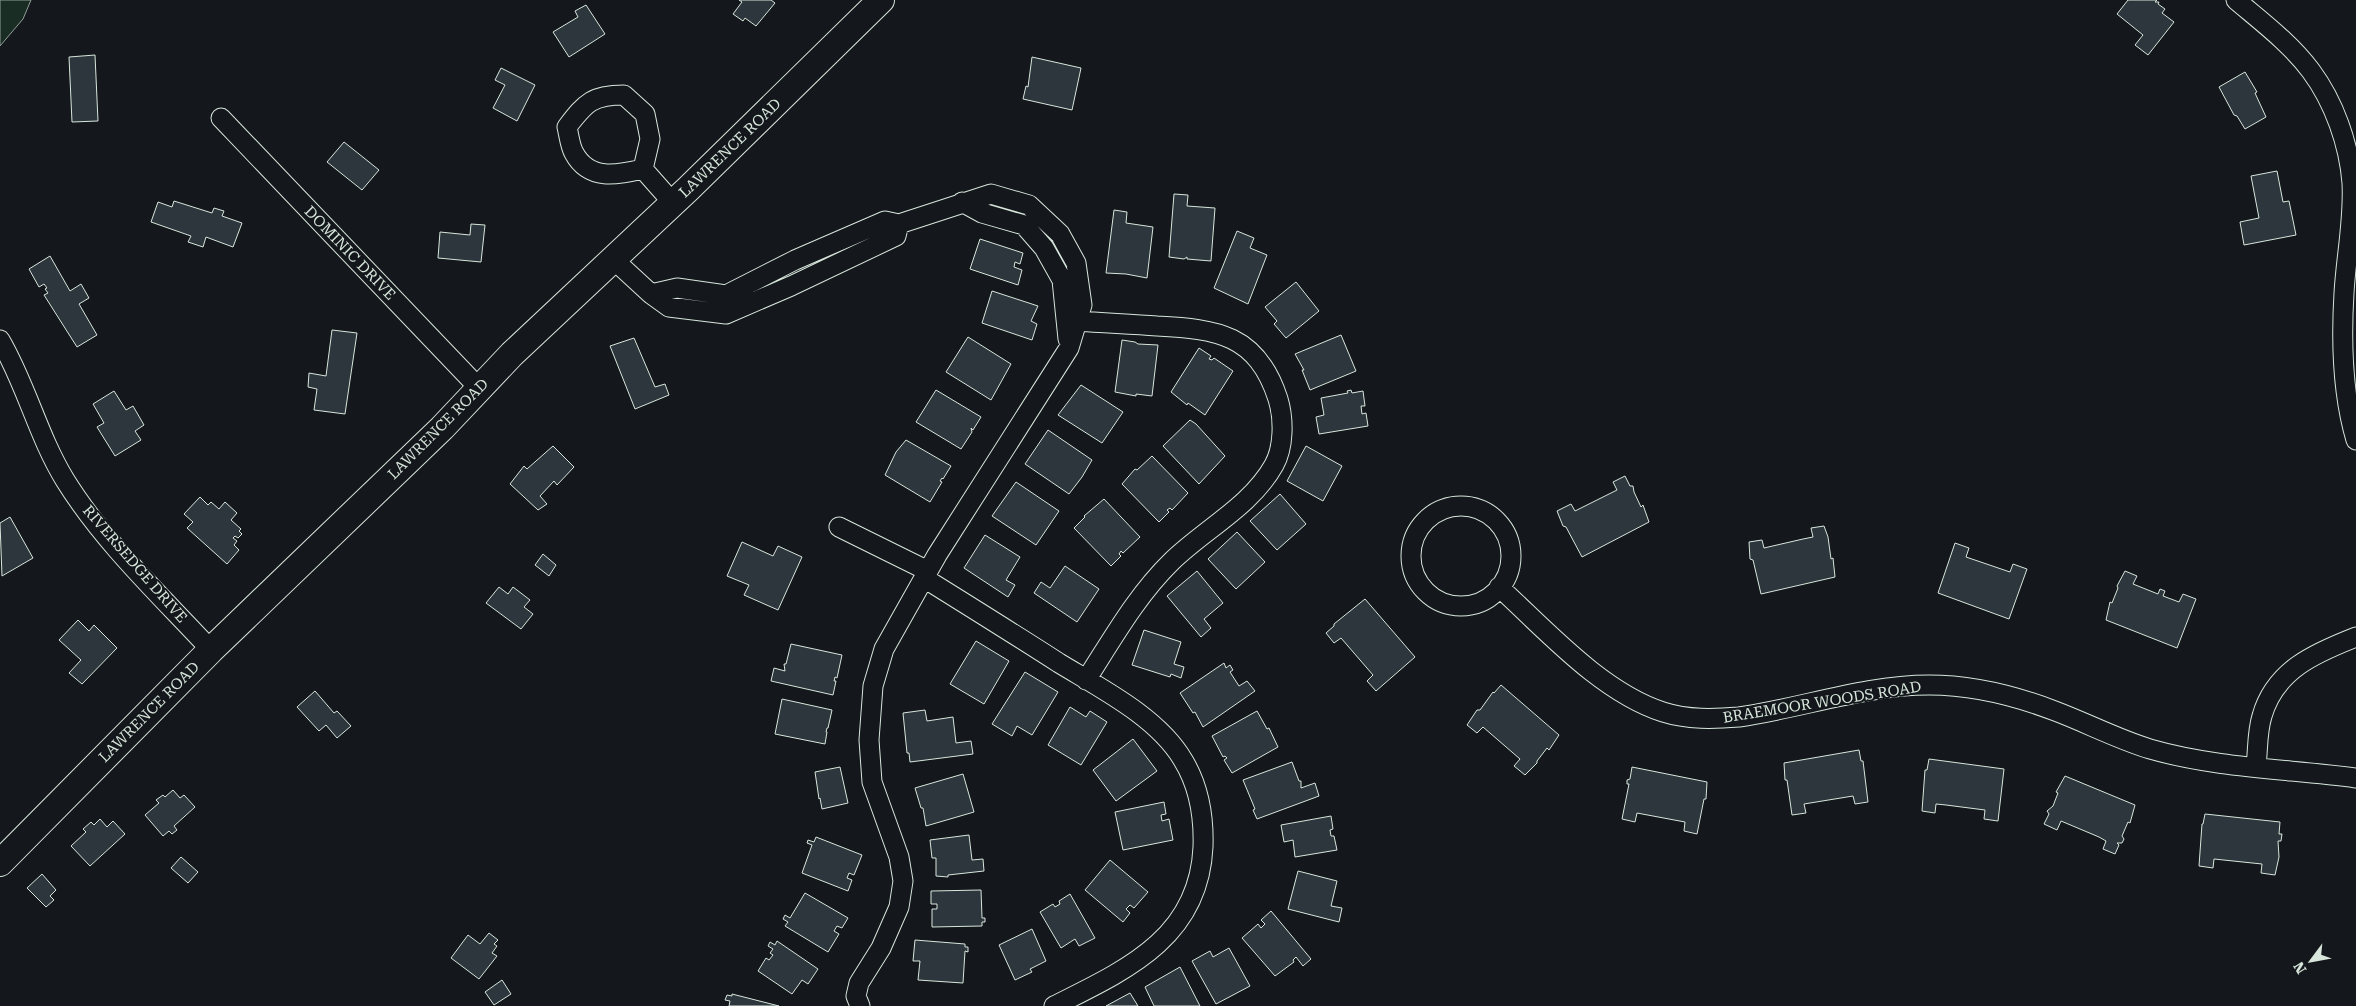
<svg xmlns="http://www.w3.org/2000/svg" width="2356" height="1006" viewBox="0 0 2356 1006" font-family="'Roboto Serif',serif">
	<rect width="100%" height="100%" fill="#14181c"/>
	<path fill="#1a2d24" stroke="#939e99" d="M0,0H31L23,19L0,46Z"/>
	<path fill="#2c363c" stroke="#d8e6dc" d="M739,0H771L775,3L756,26L745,18L743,21L733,14L742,2Z
		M2128,0H2157L2155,2H2159L2158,4L2165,9L2162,13L2174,22L2148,55L2135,45L2143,35L2117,14Z
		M586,5L605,34L569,57L553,32L578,17L575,11Z
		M95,55L98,121L72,122L69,57Z
		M1032,57L1081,68L1072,110L1023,99L1026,86L1028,87Z
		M501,68L535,85L517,121L493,108L505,85L495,80Z
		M2245,72L2257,92L2255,93L2266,117L2245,129L2237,116L2234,115L2219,87Z
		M344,142L379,170L362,190L327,162Z
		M2277,171L2283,202L2289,201L2296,235L2244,245L2240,222L2259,218L2251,176Z
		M1174,194L1188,195L1187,206L1215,208L1211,261L1187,259V257L1184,259L1169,257Z
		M174,201L212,213L214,208L224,211L222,216L242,223L233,247L206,237L203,247L188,242L191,236L151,222L158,202L172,207Z
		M1114,210L1127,212L1126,223L1153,227L1147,278L1126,274L1106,273Z
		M471,224L485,225L481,262L438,258L440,232L470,235Z
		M1237,231L1254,238L1250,248L1267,255L1248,304L1214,288Z
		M980,239L1023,253L1020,264L1015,262L1014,267L1022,270L1018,285L970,269Z
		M50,256L70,291L81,284L89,298L79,304L97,335L77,347L44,295L48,293L45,289L47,288L44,284L39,287L29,269Z
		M1296,282L1319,311L1286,338L1274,324L1277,321L1265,307Z
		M992,291L1038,306L1031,321L1037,324L1032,340L982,323Z
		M332,330L357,333L345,414L314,410L317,389L308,387L309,373L326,376Z
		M1341,335L1356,371L1310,390L1302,370H1304L1295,354Z
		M968,337L1011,364L991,400L946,372Z
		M634,338L655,387L665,384L669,395L635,409L610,346Z
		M1122,340L1135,342L1138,344L1158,345L1152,396L1136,394V396L1115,392Z
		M1199,348L1211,356L1209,359L1212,360L1214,358L1233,371L1205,415L1188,403L1187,405L1171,392Z
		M1081,385L1123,412L1102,443L1058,415Z
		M936,390L981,417L973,430L971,428L972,432L961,449L916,422Z
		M1351,390L1352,393L1363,391L1365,406H1361L1362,414L1366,413L1368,426L1319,434L1316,417L1324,415L1321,398L1348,393L1347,391Z
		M114,391L126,410L133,406L144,425L135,431L141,440L115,456L97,427L104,423L93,404Z
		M1190,420L1196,424L1225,456L1199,484L1163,446Z
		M1048,430L1092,460L1082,477L1069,494L1025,464Z
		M906,440L951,466L943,479L942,478L940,481L942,482L930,502L885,475L896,452Z
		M553,446L574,467L557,485L554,481L540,496L547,504L538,510L510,484L524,466L527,469Z
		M1306,446L1342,466L1323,501L1287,481Z
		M1152,456L1188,493L1172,510L1170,508L1167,510L1169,512L1159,522L1122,484L1135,469L1137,470Z
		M1625,476L1630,486H1633L1634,492L1641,507L1643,505L1649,522L1582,557L1566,527L1563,526L1557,511L1571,504L1575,511L1617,490L1613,482Z
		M1016,482L1059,511L1036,545L992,516Z
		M1280,494L1306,524L1277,550L1250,521Z
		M200,497L208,505L211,502L219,509L225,502L237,513L231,520L241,529L239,531L242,534L238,538L235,536L233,538L237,541L234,545L239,550L227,564L187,528L193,522L184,514Z
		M1104,499L1140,537L1123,553L1121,551L1119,554L1121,556L1111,566L1074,528L1085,517L1084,516Z
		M10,517L33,558L2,576L0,523Z
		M1824,526L1828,537L1831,559L1833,558L1835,577L1761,594L1753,560L1750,559L1749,542L1762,540L1764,548L1803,539L1813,537L1811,528Z
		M1237,532L1265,562L1236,589L1208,559Z
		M985,535L1020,557L1006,580L1015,585L1008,597L964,568Z
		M742,542L773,556L778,546L802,557L778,610L744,595L749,585L727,576Z
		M1955,543L1969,548L1966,557L2010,572L2013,564L2027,569L2009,619L1938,593Z
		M543,554L556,565L549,576L535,565Z
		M1065,566L1099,589L1077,622L1034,593L1041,582L1050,588Z
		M1197,571L1223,603L1204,619L1211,628L1201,637L1167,596Z
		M2125,571L2137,576L2133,584L2158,594L2160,589L2165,591L2163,596L2179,602L2183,594L2196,599L2177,648L2106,620L2110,602L2112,603L2118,588L2117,586Z
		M499,587L508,594L513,587L530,600L524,607L533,614L521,629L486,603Z
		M1365,599L1415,657L1376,691L1367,681L1373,675L1341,638L1334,643L1326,633L1334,626V624Z
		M78,620L89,631L94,625L117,648L82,684L69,673L81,660L59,640Z
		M1144,630L1181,642L1174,664L1184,667L1181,678L1171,674L1170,677L1132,665Z
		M976,641L1009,661L984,704L950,684Z
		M791,644L842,655L837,678L835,677L834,681H836L833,695L771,681L774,668L785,671L784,664H786Z
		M1224,663L1226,668L1230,665L1233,670L1230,672L1239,686L1247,681L1255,691L1203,727L1195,712L1193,713L1180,693Z
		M1025,672L1058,692L1032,735L1017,726L1012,736L992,724Z
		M1501,685L1559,735L1549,750L1547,748L1537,761V763L1525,775L1514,766L1520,759L1483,727L1477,733L1467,725L1477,710H1480L1493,692L1494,693Z
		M315,691L334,713L337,711L351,726L337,738L326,725L319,731L297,707Z
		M782,699L832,710L828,728H827L826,732H827L825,744L775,734Z
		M1070,707L1086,717L1090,711L1107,722L1081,765L1048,745Z
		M925,710L927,721L953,717L956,743L971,741L973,754L910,762L909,753H907L903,713Z
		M1257,711L1267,729L1269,728L1278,747L1232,773L1224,760L1227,758L1225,756L1223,757L1212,736Z
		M1133,739L1157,771L1116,801L1093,770Z
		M1859,750L1861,761H1863L1868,802L1855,804L1853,796L1804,804L1806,813L1792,815L1787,780H1785L1784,763Z
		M1929,759L2004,769L1998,821L1984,819L1985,810L1946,805L1936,804L1935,813L1922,811L1925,770H1927Z
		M1292,762L1299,781H1301V788L1315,783L1319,796L1257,819L1253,810L1255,809L1243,780Z
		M840,767L848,803L822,809L820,798L819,799L815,772Z
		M1632,767L1707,782L1706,799H1704L1697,834L1684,831L1685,822L1637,813L1635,822L1622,819L1629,784H1627V780L1630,779Z
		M963,774L974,812L926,826L923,808H921L915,788Z
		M2065,776L2135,805L2130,823L2128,822L2122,836L2124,839L2122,843H2117L2119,845L2115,854L2103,849L2106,841L2099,837L2061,821L2057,830L2044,824L2049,814L2047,811L2053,806L2058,793L2056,792Z
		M173,790L180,798L184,795L195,807L174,826L177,830L172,834L169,831L163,836L145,815L159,803L156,800L163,795L165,797Z
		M1164,802L1166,814L1161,815L1162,821L1169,819L1173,840L1123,850L1115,812Z
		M2205,814L2280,822L2279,834H2282L2281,841H2278L2279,857L2275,875L2261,873L2262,864L2214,859L2213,868L2199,866L2202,824H2203Z
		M1331,816L1333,829L1330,830L1331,836H1334L1337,850L1295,857L1293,840L1284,842L1281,825Z
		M100,819L107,827L113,821L125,834L90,866L71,846L86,832L83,829L91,822L94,825Z
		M969,835L972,860L983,859L984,871L948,875V877L936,876V858H932L930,840Z
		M816,837L862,855L854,875L849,873L847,878L852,880L848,891L802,873L812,845L807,843L808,840L814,842Z
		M181,857L198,872L188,883L171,868Z
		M1110,860L1148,892L1134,908L1130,905L1126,909L1130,913L1123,922L1085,890Z
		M1298,871L1337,881L1331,906L1342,908L1339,922L1288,909Z
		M42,874L56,890L50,896L54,900L46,907L27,888Z
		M981,890L982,918H985V922H982V926L932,927V909H937V904H931V891Z
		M805,893L848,918L842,928L837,926L834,931L839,934L828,952L785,926L788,922L783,919L785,915L790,918Z
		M1070,894L1095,938L1079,946L1075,939L1061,948L1040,912L1053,904L1055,907L1060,904L1059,901Z
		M1271,911L1311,959L1303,966L1296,957L1293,960L1294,962L1275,976L1242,938L1258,924L1261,928L1265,924L1261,920Z
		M1032,929L1046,961L1030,969L1032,972L1015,980L999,945Z
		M489,933L498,940L494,944L497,946L492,953L497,956L479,979L451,958L468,935L480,944Z
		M915,940L965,944V947H968V952L965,951L963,983L918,980L920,961H913Z
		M777,941L818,969L808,984L802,980L792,994L758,971L766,958L769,960L773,955L770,953L773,949L768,946L770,942L775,945Z
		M1229,948L1250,986L1216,1004L1192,961L1210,951L1213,957Z
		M1180,967L1200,1006H1154L1145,987Z
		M502,980L511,994L494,1005L485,992Z
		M1130,993L1138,1006H1106Z
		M732,994L779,1006H729L730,1001L725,1000L727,995L732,996Z"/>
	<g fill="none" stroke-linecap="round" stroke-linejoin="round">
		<defs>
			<path id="street" d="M2236,0C2262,22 2290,43 2311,71C2334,102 2349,144 2352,183C2354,220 2346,257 2344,293C2341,342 2342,393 2356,440
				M221,118L479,388
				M643,169L650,139L645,114L624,95C593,95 586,102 567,127C569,135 570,146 574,153C589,181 617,175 643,169L673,203
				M962,202L982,213L1024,225L1044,248L1062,280L1068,339
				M613,259L651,294L669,307L726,314L791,286L896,236L899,224
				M651,294L677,288L726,295L795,260L885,221L899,224L991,194L1029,205L1060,234L1076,263L1082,305L1069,348L937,555L884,649L873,686L869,740L872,782L899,857L903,881L899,907L881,948L859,983L856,996L860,1006
				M1077,321C1104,323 1130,324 1157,326C1217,329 1257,334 1278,399C1284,419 1284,447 1274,465C1251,506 1205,529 1172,561C1137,595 1113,638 1086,680
				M0,340C26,384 38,436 65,480C104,543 161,596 211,650
				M1411 556a50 50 0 1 1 100 0a50 50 0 1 1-100 0Z
				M839,527L928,571
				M924,578C969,606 1014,634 1059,663C1100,688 1158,717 1183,760C1199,786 1204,817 1203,847C1199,938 1126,970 1054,1006
				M1499,587C1546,630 1601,692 1663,712C1688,720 1714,719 1739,717C1802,708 1865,685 1929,685C1972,685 2016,696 2055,711C2087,723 2117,739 2150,749C2216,768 2288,769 2356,778
				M2256,766C2258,750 2257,732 2262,716C2275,670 2315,653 2356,637"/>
			<path id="secondary" d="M0,863L211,650L442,428L512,354L688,189L881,0"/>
		</defs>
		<use href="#street" stroke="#d8e6dc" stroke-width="21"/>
		<use href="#secondary" stroke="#d8e6dc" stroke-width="28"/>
		<use href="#street" stroke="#14181c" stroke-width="19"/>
		<use href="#secondary" stroke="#14181c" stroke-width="26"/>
	</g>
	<g text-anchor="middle" stroke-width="4" stroke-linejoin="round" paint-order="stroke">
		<g font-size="15" fill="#d8e6dc" stroke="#14181c">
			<text transform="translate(730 148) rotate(-44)" y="5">LAWRENCE ROAD</text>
			<text transform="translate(350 253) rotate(46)" y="5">DOMINIC DRIVE</text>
			<text transform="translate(438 429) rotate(-45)" y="5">LAWRENCE ROAD</text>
			<text transform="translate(135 564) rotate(49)" y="5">RIVERSEDGE DRIVE</text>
			<text transform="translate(1822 702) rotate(-9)" y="5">BRAEMOOR WOODS ROAD</text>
			<text transform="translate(149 712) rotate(-45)" y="5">LAWRENCE ROAD</text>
		</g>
	</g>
	<g transform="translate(2311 961) rotate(238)" stroke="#14181c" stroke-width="4" paint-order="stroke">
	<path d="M0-4L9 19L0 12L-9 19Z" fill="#d8e6dc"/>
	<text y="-8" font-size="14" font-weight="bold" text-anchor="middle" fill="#d8e6dc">N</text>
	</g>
</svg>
